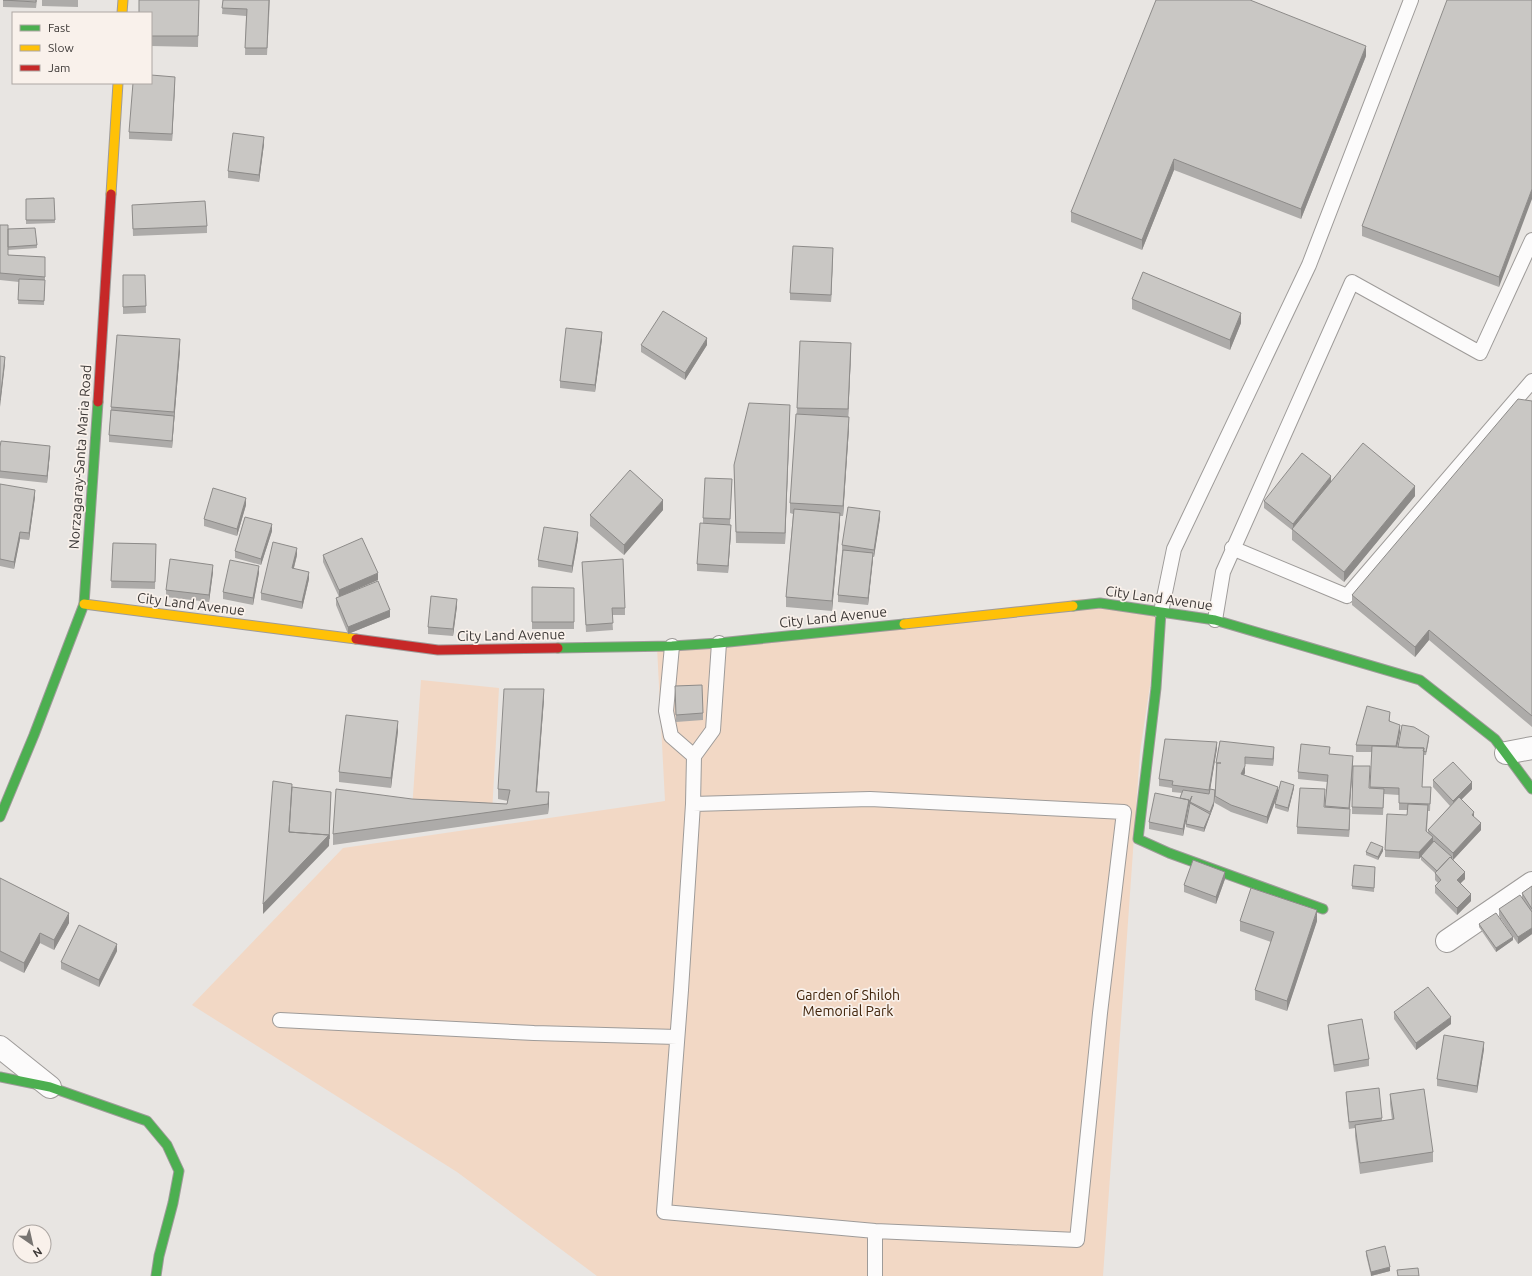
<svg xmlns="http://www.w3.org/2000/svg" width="1532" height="1276" viewBox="0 0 1532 1276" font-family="Ubuntu,sans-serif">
	<rect width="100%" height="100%" fill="#e8e5e2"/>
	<path fill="#f2d8c5" d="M1079,599L1161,612L1140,752L1103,1276H597L457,1172L192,1005L343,848L665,801L657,647Z
		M421,680L499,688L492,813L412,810Z"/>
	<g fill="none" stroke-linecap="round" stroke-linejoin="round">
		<defs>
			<path id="lane" d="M1232,548L1347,596L1532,381
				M1161,612L1174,549L1309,265L1411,0
				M1215,620L1223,572L1352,282L1480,353L1532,240
				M672,646L666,711L671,736L694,756
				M870,799L1124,812L1100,1013L1077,1240L875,1231L664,1212L681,990L693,804Z
				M693,804L694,756L713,730L719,643
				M280,1020L534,1033L677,1037
				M875,1231V1276"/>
			<path id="street" d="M1506,753L1532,748
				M1447,941L1532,883
				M0,1047L50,1087"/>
			<path id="fast" d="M1073,606L1100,603L1215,620L1420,680L1495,739L1532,789
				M1161,612L1156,688L1138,839L1169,853L1323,909
				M558,648L672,646L719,643L904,624
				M0,817L34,735L84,604L98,402
				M0,1077L50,1087L147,1121L167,1145L179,1171L173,1203L159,1256L156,1276"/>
			<path id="slow" d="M122,13L123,0
				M111,194L118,83
				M84,604L356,639
				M904,624L1073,606"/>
			<path id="jam" d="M98,402L111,194
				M356,639L438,650L558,648"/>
		</defs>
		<use href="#lane" stroke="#9e9b99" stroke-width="16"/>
		<use href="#street" stroke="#9e9b99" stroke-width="24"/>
		<use href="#fast" stroke="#9e9b99" stroke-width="11"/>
		<use href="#slow" stroke="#9e9b99" stroke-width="11"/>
		<use href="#jam" stroke="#9e9b99" stroke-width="11"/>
		<use href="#lane" stroke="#fcfbfb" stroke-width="14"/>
		<use href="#street" stroke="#fcfbfb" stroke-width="22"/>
		<use href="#fast" stroke="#4caf50" stroke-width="9"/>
		<use href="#slow" stroke="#ffc107" stroke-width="9"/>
		<use href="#jam" stroke="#c62828" stroke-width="9"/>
	</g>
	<path fill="#adaba9" d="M3,0H37L36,8L3,7Z
		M42,0H78V7L42,6Z
		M199,0L198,47L151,46V13Z
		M223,0H270L267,55H245L246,16L222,14Z
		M1532,0L1499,287L1362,236V226Z
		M1366,56L1301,219L1174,170L1142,250L1071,222V212Z
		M175,84L172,141L129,139V132Z
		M264,144L259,182L228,178V171Z
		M54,198L55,223L26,224V199Z
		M132,205L207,226V233L133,236Z
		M0,225L8,229L37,245V248L8,250V255L45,257V284L44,305L18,304L19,282L0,280Z
		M833,255L831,302L790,300V293Z
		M123,275H145L146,313L123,314Z
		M1132,299L1241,323L1230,350L1132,309Z
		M602,339L595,392L560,388V381Z
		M641,345H707L685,380L641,352Z
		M180,350L174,423L172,448L109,442V435L111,407Z
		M851,353L848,417L849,428L843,516H840V523L832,611L786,607V597L793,514L790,513V503L797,408Z
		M1532,401V727L1429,640L1415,657L1352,605V595Z
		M790,415L785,544L736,543L734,465Z
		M0,447L50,453L47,483L0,478Z
		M732,479L730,525L731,532L728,573L697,571V564L703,523V518Z
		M1331,482L1415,496L1344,582L1292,540V530L1264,508V501Z
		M0,484L35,497L29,540L20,539L14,569L0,566Z
		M246,505L237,536L204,526V519Z
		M663,510L624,555L590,526V515Z
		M880,518L874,557H873L868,605L838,602V595L842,552V545Z
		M272,531L261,565L235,558V551Z
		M578,539L572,573L538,567V560Z
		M113,543L156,544L155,589L111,588Z
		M297,555L294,568L309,579L302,609L261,600V593Z
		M323,555L378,580L354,590L390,617L348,634L336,605V598L339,597L323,562Z
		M582,562L625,608V615H612L613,630L586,632Z
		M213,572L209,602L166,597V590Z
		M259,573L253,605L223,599V592Z
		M532,587L574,588V629H532Z
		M457,606L453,636L428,634V627Z
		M675,686L703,713V720L676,722Z
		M544,699L537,792L549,803L548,814L333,845V834L412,799L507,804L508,801L498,799V789Z
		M1390,719V721L1400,732L1397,747H1398L1402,725L1429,740L1426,755H1424L1422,787H1431L1430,811H1428L1427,832L1428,833V830L1450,806L1433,787V780L1472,789L1461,800L1474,817L1481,830L1453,860L1465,879L1460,883L1471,901L1457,915L1435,893V886L1438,883L1435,880V873L1421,860V857L1419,859L1385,857V850L1407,815V810H1399V795L1384,794L1383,815L1352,814V807L1369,788H1370L1372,752H1356V745Z
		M398,731L391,788L339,782V772Z
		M1220,741L1274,754L1273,766L1245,764V773L1244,775L1278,787L1267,824L1231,812L1215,803L1216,763Z
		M1217,748L1210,789L1214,805L1204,832L1186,827V824L1190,803L1189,805L1183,836L1149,829V822L1180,798L1182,793L1172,792V788L1159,786V779Z
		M1330,755L1353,763L1350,809V816L1349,837L1297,834V827L1325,796L1324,807H1325L1327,782L1298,779V772Z
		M1294,788L1288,812L1275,808V804Z
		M1383,851L1378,860L1366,855V852Z
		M1375,871L1374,892L1352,889V886Z
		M0,878L69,923L54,950L40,943L24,973L0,961Z
		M1225,879L1216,904L1184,892V885Z
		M1532,886V934L1518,944L1499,916V909L1522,897V893Z
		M1240,921H1317L1287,1011L1255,1000V990L1271,942L1240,931Z
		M1479,924L1513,940L1496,952L1479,927Z
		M117,951L99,987L61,969V962Z
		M1394,1012L1451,1024L1416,1050L1394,1019Z
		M1328,1025L1369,1059V1066L1334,1072L1328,1032Z
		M1484,1049L1477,1093L1437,1086V1079Z
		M1346,1092L1382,1118V1121L1392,1120L1390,1104V1094L1433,1152V1162L1360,1174L1355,1136V1128L1349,1129L1346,1099Z
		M1366,1251L1390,1271L1371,1276L1366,1255Z"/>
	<path fill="#8d8b89" d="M1366,46V56L1301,219V209Z
		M175,77V84L172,141V134Z
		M264,137V144L259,182V175Z
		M1174,159V170L1142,250V240Z
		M1532,189V199L1499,287V277Z
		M833,248V255L831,302V295Z
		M1241,313V323L1230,350V340Z
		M602,332V339L595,392V385Z
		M707,338V345L685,380V373Z
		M180,339V350L174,423V412Z
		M851,343V353L848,420V409Z
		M5,357V364L0,407V400Z
		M790,405V415L785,544V533Z
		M174,416V423L172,448V441Z
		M849,417V428L843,516V506Z
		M50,446V453L47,483V476Z
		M1331,476V483L1293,530V524Z
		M1415,486V496L1344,582V572Z
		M35,490V497L29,540V533Z
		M246,498V505L237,536V529Z
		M663,500V510L624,555V545Z
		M880,511V518L874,557V550Z
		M840,513V523L832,611V601Z
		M272,524V531L261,565V559Z
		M731,525V532L728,573V566Z
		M20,532V539L14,569V562Z
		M578,532V539L572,573V566Z
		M297,548V555L292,575V568Z
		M873,553V560L868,605V598Z
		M213,565V572L209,602V595Z
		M259,566V573L253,605V598Z
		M309,572V579L302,609V602Z
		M378,573V580L339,597V590Z
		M457,599V606L453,636V629Z
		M390,610V617L348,634V627Z
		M1429,630V640L1415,657V647Z
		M544,689V699L536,802V792Z
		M398,721V731L391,788V778Z
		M1400,725V732L1396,753V746Z
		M1217,742V748L1209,797V790Z
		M1274,747V754L1273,766V759Z
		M1353,756V763L1349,815V808Z
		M1245,757V773L1241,781V774Z
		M1472,782V789L1453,808V801Z
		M1294,785V788L1288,812V808Z
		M1278,787V794L1267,824V817Z
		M1215,790L1214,805L1204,832V828L1210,814Z
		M331,792L329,846L263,914V904Z
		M549,792V803L548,814V804Z
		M1192,796L1189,805L1183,836V829L1189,800Z
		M1350,809V816L1349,837V830Z
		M1474,812V819L1472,815Z
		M1481,823V830L1453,860V853Z
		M1433,837V844L1419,859V852Z
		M1383,847V851L1378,860V857Z
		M1225,872V879L1216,904V897Z
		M1465,872V879L1457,887V880Z
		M1471,894V901L1457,915V908Z
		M1317,910V921L1287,1011V1001Z
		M69,913V923L54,950V940Z
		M1532,928V934L1518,944V937Z
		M40,933V943L24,973V963Z
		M1513,937V940L1496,952V948Z
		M117,944V951L99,987V980Z
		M1451,1017V1024L1416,1050V1043Z
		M1484,1042V1049L1477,1093V1086Z
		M1390,1267V1271L1371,1276V1272Z"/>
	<path fill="#c9c7c4" stroke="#8d8b89" d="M3,0H36V2Z
		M139,0H199L198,36H151V13H139Z
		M223,0H269L267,48H245L247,9L222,8Z
		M1156,0H1250L1366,46L1301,209L1174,159L1142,240L1071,212Z
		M1447,0H1532V189L1499,277L1362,226Z
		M151,75L175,77L172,134L129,132L133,83H151Z
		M233,133L264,137L259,175L228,171Z
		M54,198L55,220H26V199Z
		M205,201L207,226L133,229L132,205Z
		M0,225H8V255L45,257V277L0,273Z
		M35,228L37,245L8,247V229Z
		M793,246L833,248L831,295L790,293Z
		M1143,272L1241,313L1230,340L1132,299Z
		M123,275H145L146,306L123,307Z
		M19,279L45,280L44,301L18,300Z
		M663,311L707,338L685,373L641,345Z
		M566,328L602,332L595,385L560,381Z
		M117,335L180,339L174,412L111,407Z
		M800,341L851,343L848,409L797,408Z
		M0,356L5,357L0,400Z
		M1518,399L1532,401V716L1429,630L1415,647L1352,595Z
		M749,403L790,405L785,533L736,532L734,465Z
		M111,410L174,416L172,441L109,435Z
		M796,414L849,417L843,506L790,503Z
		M1,441L50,446L47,476L0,471V447Z
		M1363,443L1415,486L1344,572L1292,529Z
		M1302,453L1331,476L1293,524L1264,501Z
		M630,470L663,500L624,545L590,515Z
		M705,478L732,479L730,519L703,518Z
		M0,484L35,490L29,533L20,532L14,562L0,559Z
		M213,488L246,498L237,529L204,519Z
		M848,507L880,511L874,550L842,545Z
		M794,509L840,513L832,601L786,597Z
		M245,517L272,524L261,559L235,551Z
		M700,523L731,525L728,566L697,564Z
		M544,527L578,532L572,566L538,560Z
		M362,538L378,573L339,590L323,555Z
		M273,542L297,548L292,568L309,572L302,602L261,593Z
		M113,543L156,544L155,582L111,581Z
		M843,550L873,553L868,598L838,595Z
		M170,559L213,565L209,595L166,590Z
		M623,559L625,608H612L613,623L586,625L582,562Z
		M230,560L259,566L253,598L223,592Z
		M378,581L390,610L348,627L336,598Z
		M532,587L574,588V622H532Z
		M431,596L457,599L453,629L428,627Z
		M702,685L703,713L676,715L675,686Z
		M504,689H544L536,792H549L548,804L333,834L336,789L412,799L507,804L510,790L498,789Z
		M1367,706L1390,712L1389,721L1400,725L1396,746L1356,745Z
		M346,715L398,721L391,778L339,772Z
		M1402,725L1414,727L1429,736L1426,752L1423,751L1424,748H1404L1398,747Z
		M1165,739L1217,742L1209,790L1172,785L1173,781L1159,779Z
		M1220,741L1274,747L1273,759L1245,757V766L1241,774L1278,787L1267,817L1231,805L1215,796L1217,763H1221H1216Z
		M1301,744L1330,747L1329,754L1353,756L1349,808L1325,806L1328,775L1298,772Z
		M1372,746L1424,748L1422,787H1431L1430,804L1399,803V788L1370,787Z
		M1453,762L1472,782L1453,801L1433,780Z
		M1353,766H1370L1369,788L1384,789L1383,808L1352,807Z
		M273,781L292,784L289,832L329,835L263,904Z
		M1281,781L1294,785L1288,808L1275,804Z
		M292,787L331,792L329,839V835L289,832Z
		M1300,788L1325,789L1324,807L1350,809L1349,830L1297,827Z
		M1210,789L1215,790L1214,802L1210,812L1190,802L1192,796L1189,802V800L1180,798L1183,790L1209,794Z
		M1155,793L1189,800L1183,829L1149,822Z
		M1459,797L1474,812L1472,815L1481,823L1453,853L1428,830Z
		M1190,803L1210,814L1204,828L1186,824Z
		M1408,804L1428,805L1426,831L1433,837L1419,852L1385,850L1387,814L1407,815Z
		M1434,841L1452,857L1451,858L1450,857L1437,871L1421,856Z
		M1371,842L1383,847L1378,857L1366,852Z
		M1450,857L1465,872L1457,880L1471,894L1457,908L1435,886L1441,880L1435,873Z
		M1193,860L1225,872L1216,897L1184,885Z
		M1354,865L1375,867L1374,888L1352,886Z
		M0,878L69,913L54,940L40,933L24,963L0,951Z
		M1532,886V909L1522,893Z
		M1251,888L1317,910L1287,1001L1255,990L1274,932L1240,921Z
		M1520,895L1532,912V928L1518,937L1499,909Z
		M1496,913L1513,937L1496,948L1479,924Z
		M79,925L117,944L99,980L61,962Z
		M1428,987L1451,1017L1416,1043L1394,1012Z
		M1362,1019L1369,1059L1334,1065L1328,1025Z
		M1444,1035L1484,1042L1477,1086L1437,1079Z
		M1379,1088L1382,1118L1349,1122L1346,1092Z
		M1424,1089L1433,1152L1360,1163L1355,1125L1394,1119L1390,1094Z
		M1385,1246L1390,1267L1371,1272L1366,1251Z
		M1418,1268L1419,1276H1398L1397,1270Z"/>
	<g text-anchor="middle" stroke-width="3.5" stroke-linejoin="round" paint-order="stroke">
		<g font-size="14" fill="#3c3836" stroke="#f9f1eb">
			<text transform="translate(80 457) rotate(-86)" y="5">Norzagaray-Santa Maria Road</text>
			<text transform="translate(1159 598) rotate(8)" y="5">City Land Avenue</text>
			<text transform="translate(191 604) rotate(7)" y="5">City Land Avenue</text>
			<text transform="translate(833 617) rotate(-6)" y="5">City Land Avenue</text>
			<text transform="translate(511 635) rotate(-1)" y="5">City Land Avenue</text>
		</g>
		<g font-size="14" fill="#40230a" stroke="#f9f1eb">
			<text x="848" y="1000">Garden of Shiloh<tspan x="848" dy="16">Memorial Park</tspan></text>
		</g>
	</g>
	<rect x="12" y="12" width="140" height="72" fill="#f9f1eb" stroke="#ada7a3"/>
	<rect x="20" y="25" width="20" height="6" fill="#4caf50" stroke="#ada7a3"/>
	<text x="48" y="32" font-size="12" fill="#3c3836">Fast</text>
	<rect x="20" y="45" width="20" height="6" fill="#ffc107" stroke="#ada7a3"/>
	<text x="48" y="52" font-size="12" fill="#3c3836">Slow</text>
	<rect x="20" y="65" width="20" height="6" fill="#c62828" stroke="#ada7a3"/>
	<text x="48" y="72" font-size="12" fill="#3c3836">Jam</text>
	<g transform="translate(32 1244) rotate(146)"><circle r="19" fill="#f9f1eb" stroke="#ada7a3"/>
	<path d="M0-3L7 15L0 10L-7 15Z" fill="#787572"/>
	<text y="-6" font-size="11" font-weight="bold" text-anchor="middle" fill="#3c3836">N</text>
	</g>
</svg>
